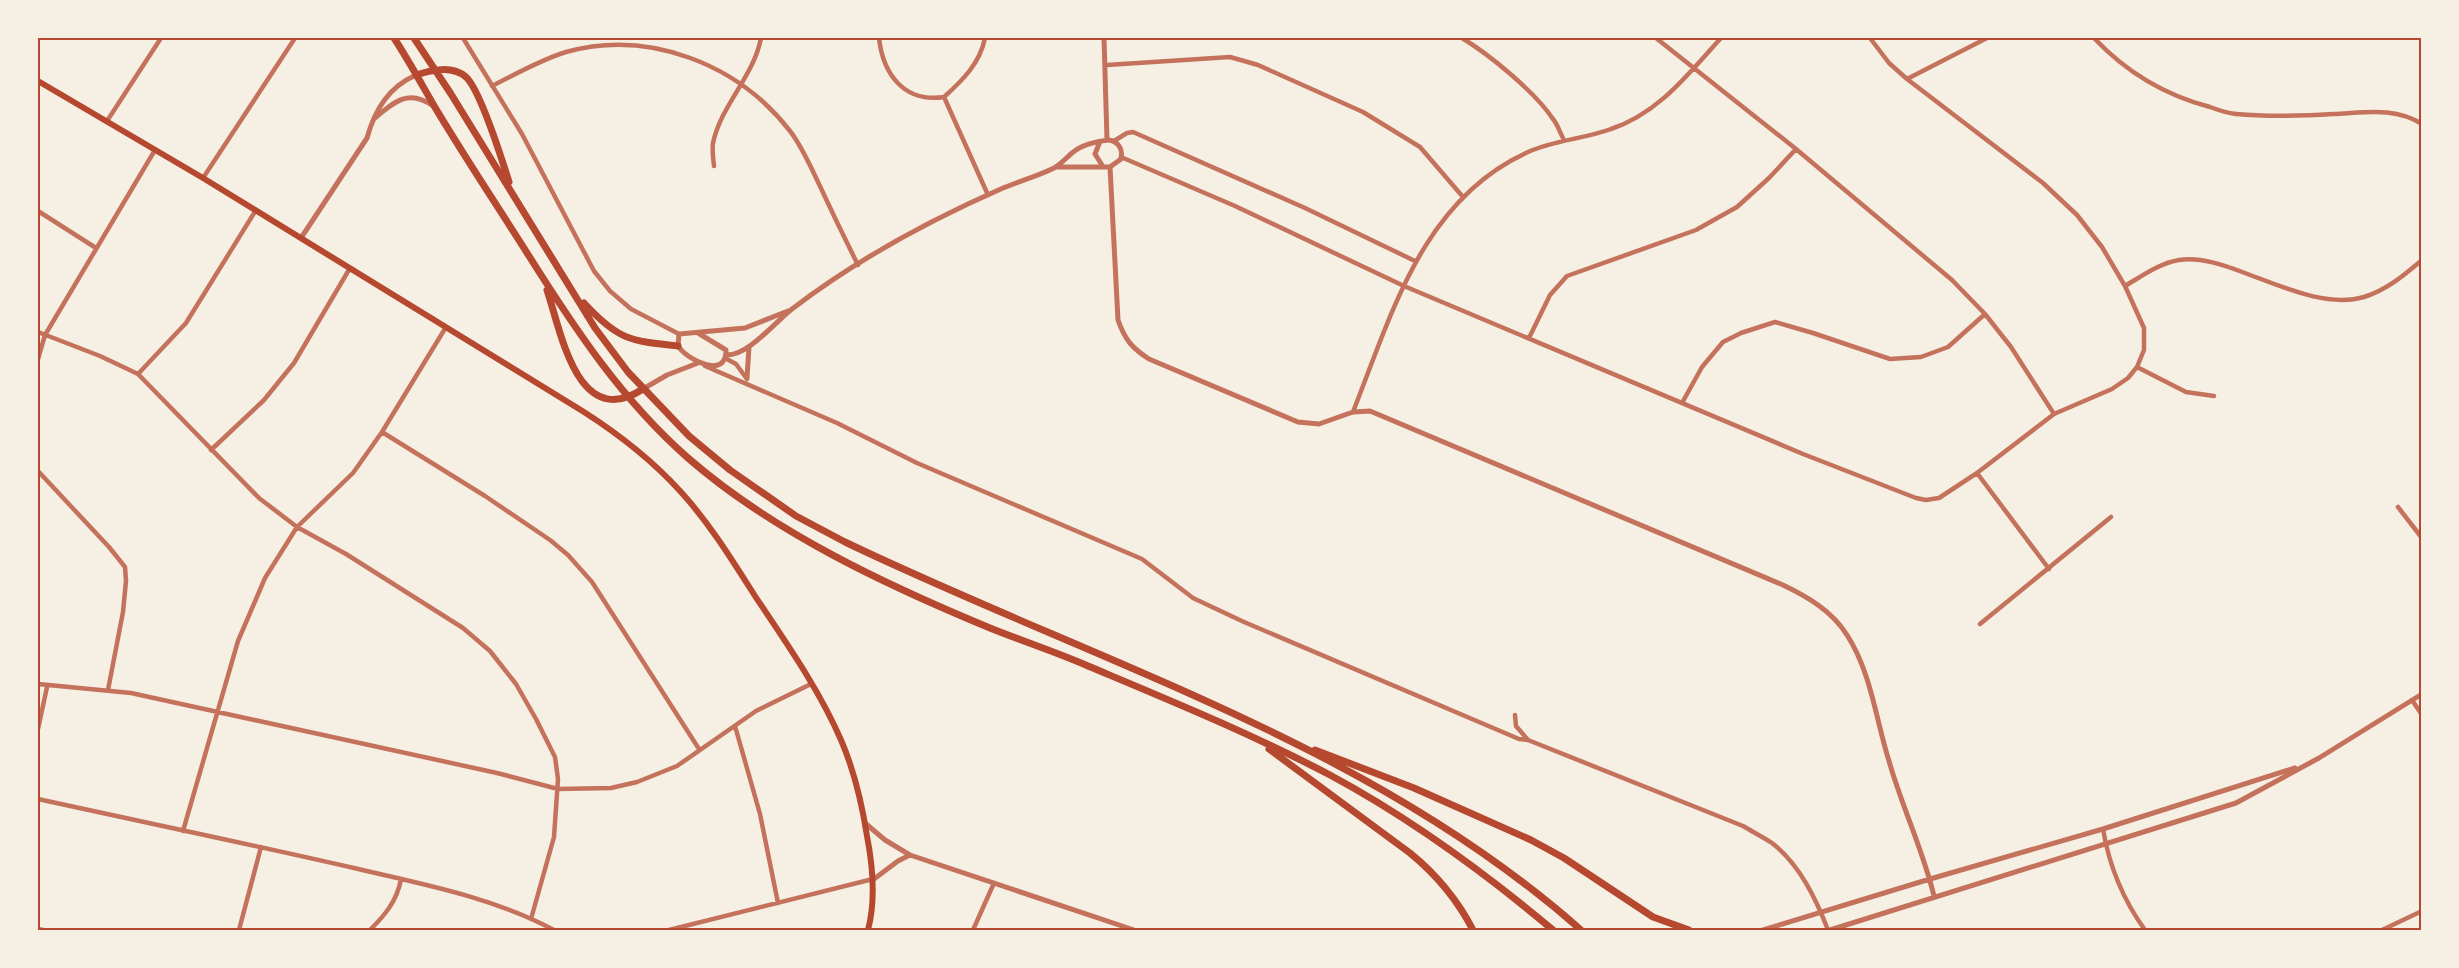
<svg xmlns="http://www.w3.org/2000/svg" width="2459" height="968" viewBox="0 0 2459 968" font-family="'Zilla Slab',serif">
	<rect width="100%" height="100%" fill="#f6efe4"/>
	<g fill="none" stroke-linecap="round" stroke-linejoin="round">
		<path stroke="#c5725c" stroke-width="4.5" d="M463,38L522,134L594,271L610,291L631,309L679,334
			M879,38C883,74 904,103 944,97
			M985,38C980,63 963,80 944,97L988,195
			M1462,38C1490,55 1535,92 1553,119C1558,125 1560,133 1564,140
			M1656,38L1796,149L1952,280L1985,314L2011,347L2054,414
			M2094,38C2127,73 2164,95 2210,107C2218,110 2227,113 2236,114C2268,117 2301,116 2333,114C2363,113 2394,106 2422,124
			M1107,65L1230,57L1258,65L1363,112L1420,147L1463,197
			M1907,79L1987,38
			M492,86C516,74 540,60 566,52C649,29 738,64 790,131C801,145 810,165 818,182C831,210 844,237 858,265
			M107,121L161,38
			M1114,141L1127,133L1133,132L1305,208L1415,261
			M1121,157L1235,206L1404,286L1803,454L1916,498L1926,500L1939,498L1977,473L2054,414L2112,389L2128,378L2137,367L2144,350V328L2125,286L2102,247L2077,215L2043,183L1907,79L1889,63L1870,38
			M714,166C713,158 712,150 713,143C721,105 754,76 761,38
			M203,178L295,38
			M38,211L96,248
			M2125,286C2142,276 2160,263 2179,260C2201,257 2224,265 2245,273C2281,286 2326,308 2364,297C2387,290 2404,275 2422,260
			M38,332L100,356L138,374L259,498L297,527L346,554L463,628L490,651L516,684L536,719L555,757L558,779L554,837L531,919
			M1529,338L1550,295L1567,276L1696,230L1737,207L1769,178L1796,149
			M725,358L736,364L747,379
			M38,359L45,335L155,150
			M705,366L837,423L917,463L1142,559L1193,598L1244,622L1519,739L1528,740L1743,826C1753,832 1763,837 1772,843C1800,865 1816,899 1828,930
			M2137,367L2186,392L2214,396
			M138,374L186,323L256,210
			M1682,403L1702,367L1723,342L1741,333L1775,322L1813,333L1890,359L1921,357L1948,347L1985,314
			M1353,412C1392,313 1423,199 1528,152C1555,140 1584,139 1611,129C1659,113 1688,74 1721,38
			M382,432L485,496L550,540L568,555L592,582L699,749
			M211,450L264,400L294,363L350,268
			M38,471L109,547L125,567L126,581L123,612L108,690
			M1977,473L2049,569
			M2398,507L2422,538
			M1980,624L2111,517
			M38,684L131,693L497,773L558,789L611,788L637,782L677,766L756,711L811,684
			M2412,700L2422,715
			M1515,715L1516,726L1528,740
			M735,726L760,814L778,903
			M38,729L47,687
			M38,799C143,822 249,844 354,868C422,884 492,897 554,930
			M2103,829C2109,865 2124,901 2145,930
			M183,831L238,641L265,578L297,527L353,473L382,432L446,327
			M38,929L43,930
			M239,930L261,847
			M370,930C385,915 397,901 401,879
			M669,930L873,879
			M973,930L994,883
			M2382,930L2422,911"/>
		<path stroke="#c5725c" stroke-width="5" d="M1104,38L1107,140
			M375,118C395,101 409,89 433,106
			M1099,144L1095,154L1102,165
			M1110,167L1118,320C1125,340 1132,348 1149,359L1298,422L1319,424L1353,412L1370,411L1783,585C1808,597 1832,611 1847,635C1871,672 1876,720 1889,761C1902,807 1923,850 1934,896
			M301,238L367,138C375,109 389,87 416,75
			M698,333L726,350C727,380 687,360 678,346L679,334L745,328L788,311
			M726,355C748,356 775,322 792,309C856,260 930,220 1003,188C1020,181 1038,176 1054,168C1061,164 1066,158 1072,153C1081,145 1097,141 1109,140C1119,142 1123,149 1121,159L1110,167H1056
			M747,378L749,347
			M643,389L667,375L698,363
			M865,823L885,840L910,855L1134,930
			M874,879L898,861L910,855
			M1763,930L1930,879L2103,829L2295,768
			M1830,930L2236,803L2319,758L2422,694"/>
		<path stroke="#b5482f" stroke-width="6" d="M38,81L203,178L584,412C620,435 652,460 681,492C710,524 732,560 755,596C785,641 819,689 841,740C854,770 862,804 867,836C873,867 876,900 868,930"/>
		<path stroke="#b5482f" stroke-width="7" d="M394,38C409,61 422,85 436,109C466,159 498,207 529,256C575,329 622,400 688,458C773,532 886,585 990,628C1022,641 1056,652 1088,666C1169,700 1252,734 1330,775C1410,818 1484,872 1553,930
			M414,38L451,94L595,328L628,372L689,436L730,470L796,516L845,542C1095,662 1370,743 1581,930
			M416,75C432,70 452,65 466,77C481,91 502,160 509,182
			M547,290C561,331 577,432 643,389
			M584,303C618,340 630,341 678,346
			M1269,749L1410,853C1437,875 1457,899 1473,930
			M1315,750L1414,788L1531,840L1564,858L1653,917L1689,930"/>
	</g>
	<rect width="2459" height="968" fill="none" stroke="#f6efe4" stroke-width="78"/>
	<rect x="39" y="39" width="2381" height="890" fill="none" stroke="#b5482f" stroke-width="2"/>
</svg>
